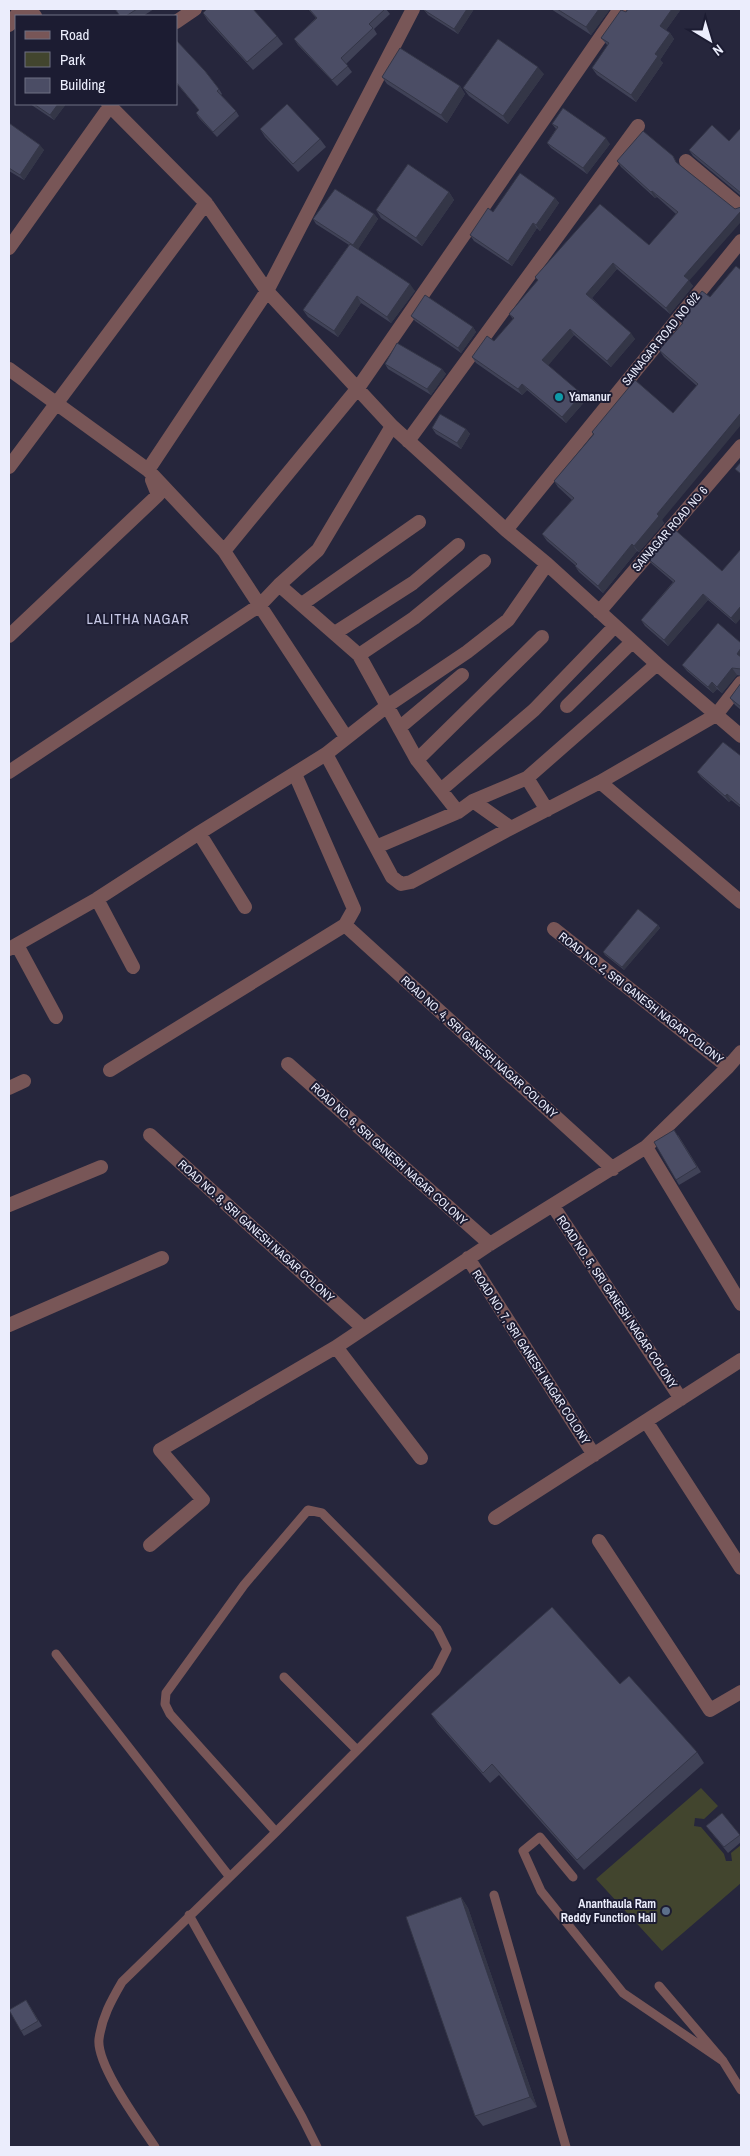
<svg xmlns="http://www.w3.org/2000/svg" width="750" height="2156" viewBox="0 0 750 2156" font-family="'Archivo Narrow',sans-serif">
	<rect width="100%" height="100%" fill="#26263c"/>
	<path fill="#42452e" d="M701,1788L718,1806L704,1819L695,1818L694,1826L701,1827L724,1854L726,1861H732L731,1853L741,1845V1883L662,1951L596,1879Z"/>
	<g fill="none" stroke-linecap="round" stroke-linejoin="round">
		<path stroke="#785657" stroke-width="9" d="M56,1654L229,1876
			M284,1677L357,1750
			M573,1877L540,1837L523,1851L541,1891L623,1993L723,2061
			M494,1895L566,2147
			M189,1915L302,2117L317,2147
			M659,1986L723,2061L741,2090
			M155,2147C140,2124 96,2065 99,2039C102,2017 111,2001 122,1982L276,1832L436,1671L447,1649L437,1629L322,1513L308,1510L244,1585L166,1693L165,1704L170,1714L276,1832"/>
		<path stroke="#785657" stroke-width="14" d="M29,9L35,16
			M176,22L195,9
			M9,25L21,9
			M108,104L206,203L267,291L392,426L506,530L547,564L657,664L741,736
			M686,161L741,207
			M9,248L110,106
			M9,369L148,470L224,551L346,737
			M408,441L638,126
			M9,467L206,203
			M148,470L267,291L413,9
			M506,530L741,241
			M224,551L358,388L620,9
			M279,585L359,655L417,760L458,812
			M302,604L419,522
			M599,612L741,446
			M335,633L413,583L458,545
			M9,636L158,495L152,480
			M359,655L414,618L484,561
			M567,706L632,642
			M399,728L462,675
			M326,754L392,877L401,884L411,882L511,828L600,782L716,715L741,683
			M417,760L542,637
			M9,772L260,605L279,585L318,550L392,426
			M527,778L547,810
			M600,782L741,902
			M442,789L534,710L615,626
			M473,801L511,828
			M199,833L245,907
			M376,847L458,812L473,801L527,778L657,664
			M97,899L133,967
			M345,925L613,1169
			M554,929L728,1067
			M17,945L56,1017
			M9,949L97,899L199,833L326,754L387,706L467,652L508,620L547,564
			M288,1064L490,1244
			M110,1070L345,925L354,909L295,774
			M9,1088L24,1081
			M150,1135L362,1327
			M646,1147L741,1304
			M9,1205L101,1167
			M553,1206L681,1399
			M468,1258L594,1455
			M9,1325L162,1258
			M646,1421L741,1568
			M421,1458L336,1347L490,1244L646,1147L728,1067L741,1052
			M495,1518L741,1360
			M599,1541L710,1710L741,1692
			M150,1545L203,1500L160,1450L336,1347"/>
	</g>
	<path fill="#404257" d="M115,9H154L143,16H120Z
		M308,9H386L390,14L374,29L377,34L346,64L352,72L337,86L298,45L294,39L316,18Z
		M474,9L458,34L428,15L424,10Z
		M551,9H610L591,35Z
		M628,9H681L666,30L670,33L674,39L660,60L663,63L636,102L597,75L592,68L608,46L601,38Z
		M203,13L277,36L283,44L253,70L208,21Z
		M176,40L219,89L222,94L221,95L236,111L239,116L217,137L199,118L196,113L199,110L176,83Z
		M544,74L508,124L469,96L463,88Z
		M382,77L460,86L465,94L447,123L387,84Z
		M30,104H66L54,120Z
		M9,123L44,150L24,180L9,171Z
		M552,124L610,144L587,174L551,148L547,143L556,129Z
		M741,128V196L693,156L689,150L729,141Z
		M260,129L320,139L326,147L298,172L265,137Z
		M673,156L689,281L693,286L670,314L617,269L592,298L635,339L611,367L574,335L548,365L586,400L566,423L527,390L522,395L476,363L472,357L494,341L513,319L509,314L538,281L535,277L649,245L676,214L657,197L655,198L621,167L617,161Z
		M449,192L454,200L422,246L381,218L376,210Z
		M555,198L559,203L540,231L537,228L512,266L474,241L470,235L493,212Z
		M374,214L378,219L358,249L415,291L391,323L361,303L338,337L308,317L303,310L349,245L316,224L313,219Z
		M736,266L662,520L664,523L639,552L637,551L603,593L579,572L575,566V565L547,541L542,534L572,500L558,487L554,481L593,435L592,432L673,413L697,386L664,357L659,350L682,324L679,319L710,297Z
		M411,316L473,327L476,332L461,353L415,321Z
		M385,364L442,369L446,374L431,395L388,369Z
		M432,428L466,429L470,434L461,449L436,434Z
		M673,528L736,624L708,600L668,646L645,626L641,620L673,582L652,564L647,558Z
		M741,643V676L737,675L722,693L717,689L713,693L687,671L682,665Z
		M741,683V710L735,705L730,698Z
		M741,756V808L731,800L729,802L701,777L697,772Z
		M658,925L660,928L624,970L605,955L603,952Z
		M678,1135L701,1172L679,1185L676,1180Z
		M620,1684L697,1752L704,1763L584,1870L499,1775L490,1783L438,1724L431,1714Z
		M722,1813L741,1837V1842L728,1853L706,1826Z
		M461,1897L468,1908L537,2107L483,2126L475,2116Z
		M26,2000L42,2026L24,2036L21,2031Z"/>
	<path fill="#343647" d="M467,9H474L458,34L454,29Z
		M599,9H610L591,35L586,27Z
		M672,9H681L664,33L660,26Z
		M670,33L674,39L660,60L663,63L636,102L631,95L655,54Z
		M538,67L544,74L508,124L503,116Z
		M460,86L465,94L447,123L441,115Z
		M58,104H66L54,120L50,115Z
		M606,138L610,144L587,174L583,168Z
		M40,145L44,150L24,180L20,175Z
		M652,191L657,197L655,198L651,192Z
		M449,192L454,200L422,246L416,238Z
		M555,198L559,203L540,231L536,225Z
		M741,211V222L689,281L693,286L670,314L666,308L684,276Z
		M374,214L378,219L357,251L353,245Z
		M533,223L537,228L512,266L508,261Z
		M613,263L617,269L590,300L586,294Z
		M410,284L415,291L391,323L387,317Z
		M357,296L361,303L338,337L334,331Z
		M473,327L476,332L461,353L458,348Z
		M570,329L574,335L547,367L542,360Z
		M631,333L635,339L611,367L607,361Z
		M442,369L446,374L431,395L427,389Z
		M522,384L527,390L522,395L518,389Z
		M582,394L586,400L566,423L562,417Z
		M741,413V425L662,520L664,523L639,552L634,546L657,514Z
		M466,429L470,434L461,449L457,443Z
		M632,544L637,551L603,593L598,586Z
		M703,594L708,600L668,646L664,640Z
		M741,606V618L736,624L731,618Z
		M741,648V660L737,654Z
		M732,668L737,675L722,693L717,687Z
		M712,682L717,689L713,693L708,687Z
		M727,794L731,800L729,802L725,796Z
		M658,925L660,928L624,970L622,967Z
		M461,1897L468,1908L537,2107L530,2097Z"/>
	<path fill="#4b4d65" stroke="#343647" d="M115,9H137L126,16H120Z
		M207,9H253L277,36L247,62L203,13Z
		M309,9H385L369,24L373,28L341,58L348,66L332,80L294,39L317,18Z
		M425,9H467L454,29L424,10Z
		M557,9H599L586,27Z
		M628,9H672L660,26L670,33L655,54L658,56L631,95L592,68L609,43L601,38L621,10L626,12Z
		M498,39L538,67L503,116L463,88Z
		M176,40L205,71L219,89L217,91L236,111L213,132L196,113L199,110L176,82Z
		M400,48L460,86L441,115L382,77Z
		M34,104H58L50,115Z
		M287,104L320,139L293,164L260,129Z
		M563,108L606,138L583,168L547,143L558,127L552,124Z
		M9,123L40,145L20,175L9,168Z
		M712,125L729,141L741,128V193L689,150Z
		M643,131L673,156L676,162L735,209L741,207V211L684,276L689,280L666,308L613,263L586,294L631,333L607,361L570,329L542,360L582,394L562,417L522,384L518,389L472,357L487,336L494,341L514,318L509,314L538,280L535,277L600,204L649,245L678,212L652,191L651,192L617,161Z
		M408,164L449,192L416,238L376,210Z
		M520,173L555,198L536,225L533,223L508,261L470,235L488,208L493,212Z
		M335,189L374,214L353,245L313,219Z
		M350,244L410,284L387,317L357,296L334,331L303,310Z
		M736,266L741,270V413L657,514L659,516L634,546L632,544L598,586L575,566L577,564L542,534L574,498L554,481L594,434L592,432L635,380L673,413L698,384L659,350L683,323L679,319L702,291L710,297Z
		M425,295L473,327L458,348L411,316Z
		M397,343L442,369L427,389L385,364Z
		M440,414L466,429L457,443L432,428Z
		M741,462V474L735,469Z
		M673,528L722,571L741,549V606L731,618L703,594L664,640L641,620L675,581L647,558Z
		M718,623L741,643V648L737,654L741,657V669L732,668L717,687L712,682L708,687L682,665Z
		M741,683V707L730,698Z
		M723,742L741,756V806L727,794L725,796L697,772Z
		M638,909L658,925L622,967L603,952Z
		M674,1130L697,1167L676,1180L654,1142Z
		M552,1607L620,1684L629,1676L697,1752L577,1860L492,1764L483,1773L431,1714Z
		M722,1813L740,1835L724,1847L706,1826Z
		M461,1897L530,2097L475,2116L406,1917Z
		M26,2000L38,2021L21,2031L9,2010Z"/>
	<circle fill="#0f9aa8" stroke="#1c1c32" stroke-width="2" cx="559" cy="397" r="5"/>
	<circle fill="#5c6f8a" stroke="#1c1c32" stroke-width="2" cx="666" cy="1911" r="5"/>
	<g text-anchor="middle" stroke-width="4" stroke-linejoin="round" paint-order="stroke">
		<g font-size="12" fill="#ebedfc" stroke="#1c1c32">
			<text transform="translate(661 339) rotate(-51)" y="4">SAINAGAR ROAD NO 6/2</text>
			<text transform="translate(670 529) rotate(-49)" y="4">SAINAGAR ROAD NO 6</text>
			<text transform="translate(641 998) rotate(38)" y="4">ROAD NO. 2, SRI GANESH NAGAR COLONY</text>
			<text transform="translate(479 1047) rotate(42)" y="4">ROAD NO. 4, SRI GANESH NAGAR COLONY</text>
			<text transform="translate(389 1154) rotate(42)" y="4">ROAD NO. 6, SRI GANESH NAGAR COLONY</text>
			<text transform="translate(256 1231) rotate(42)" y="4">ROAD NO. 8, SRI GANESH NAGAR COLONY</text>
			<text transform="translate(617 1302) rotate(56)" y="4">ROAD NO. 5, SRI GANESH NAGAR COLONY</text>
			<text transform="translate(531 1357) rotate(57)" y="4">ROAD NO. 7, SRI GANESH NAGAR COLONY</text>
		</g>
		<g font-size="12" font-weight="bold" fill="#ebedfc" stroke="#1c1c32" text-anchor="start">
			<text x="569" y="401">Yamanur</text>
			<text x="656" y="1908" text-anchor="end">Ananthaula Ram<tspan x="656" dy="14">Reddy Function Hall</tspan></text>
		</g>
		<g font-size="14" letter-spacing="1" fill="#c7c9e6" stroke="#1c1c32">
			<text x="138" y="624">LALITHA NAGAR</text>
		</g>
	</g>
	<rect width="750" height="2156" fill="none" stroke="#ebedfc" stroke-width="20"/>
	<rect x="15" y="15" width="162" height="90" fill="#1c1c32" stroke="#6f7083"/>
	<rect x="25" y="31" width="25" height="8" fill="#785657" stroke="#6f7083"/>
	<text x="60" y="40" font-size="15" fill="#ebedfc">Road</text>
	<rect x="25" y="52" width="25" height="15" fill="#42452e" stroke="#6f7083"/>
	<text x="60" y="65" font-size="15" fill="#ebedfc">Park</text>
	<rect x="25" y="78" width="25" height="15" fill="#4b4d65" stroke="#6f7083"/>
	<text x="60" y="90" font-size="15" fill="#ebedfc">Building</text>
	<g transform="translate(710 40) rotate(142)" stroke="#1c1c32" stroke-width="4" paint-order="stroke">
	<path d="M0-4L9 19L0 12L-9 19Z" fill="#ebedfc"/>
	<text y="-8" font-size="14" font-weight="bold" text-anchor="middle" fill="#ebedfc">N</text>
	</g>
</svg>
